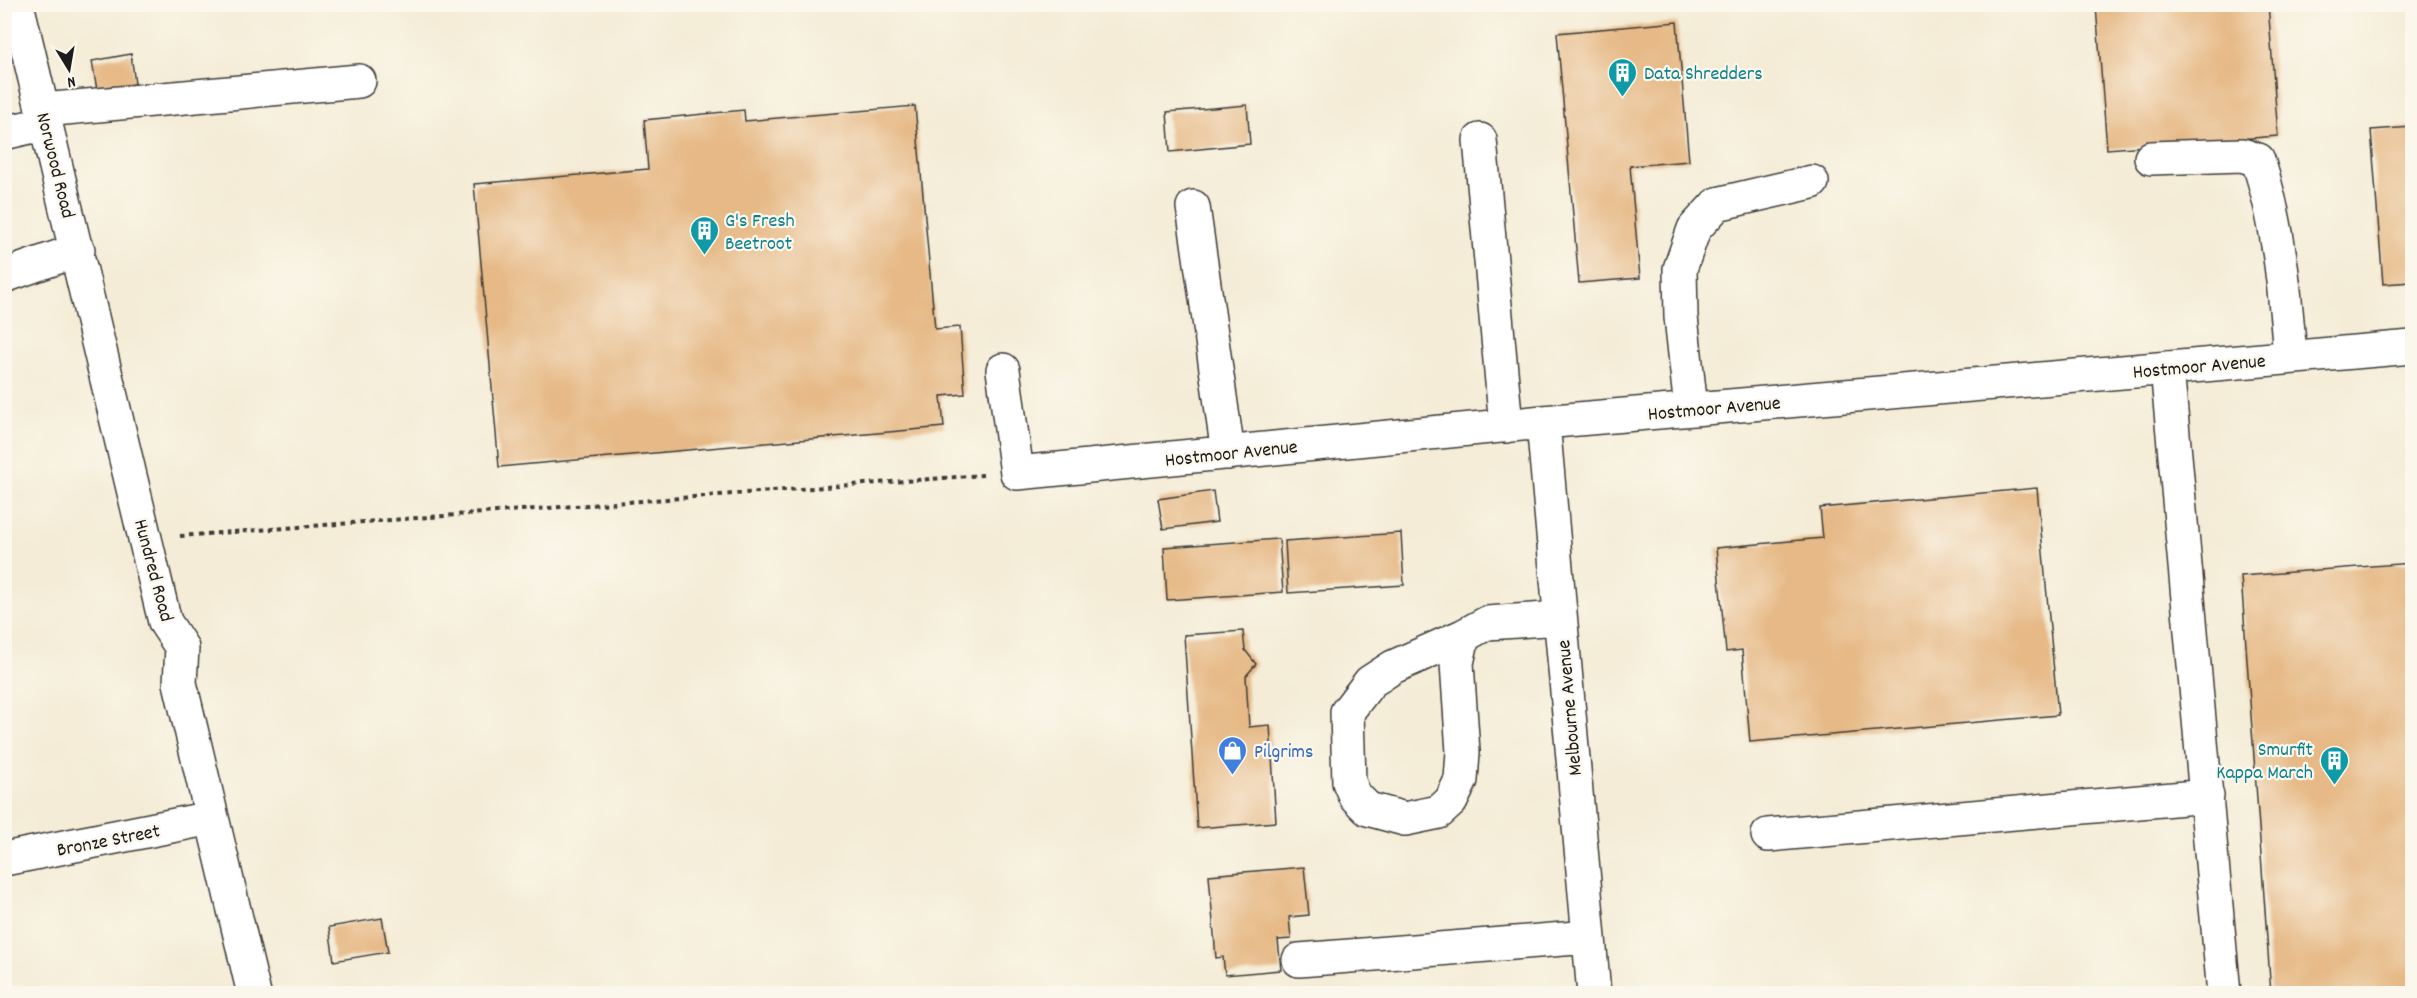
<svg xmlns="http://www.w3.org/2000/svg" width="2417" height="998" viewBox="0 0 2417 998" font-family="Dekko,sans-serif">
	<rect width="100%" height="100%" fill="#fbf7ec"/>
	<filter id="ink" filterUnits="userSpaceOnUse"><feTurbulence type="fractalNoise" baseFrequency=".0167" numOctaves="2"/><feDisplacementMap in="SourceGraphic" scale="12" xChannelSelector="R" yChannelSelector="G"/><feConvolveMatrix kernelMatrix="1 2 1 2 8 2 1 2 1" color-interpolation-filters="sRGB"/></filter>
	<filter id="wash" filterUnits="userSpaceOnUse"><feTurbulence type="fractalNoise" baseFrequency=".008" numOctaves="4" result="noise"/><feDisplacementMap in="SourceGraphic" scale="24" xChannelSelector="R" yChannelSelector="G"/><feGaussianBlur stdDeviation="1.35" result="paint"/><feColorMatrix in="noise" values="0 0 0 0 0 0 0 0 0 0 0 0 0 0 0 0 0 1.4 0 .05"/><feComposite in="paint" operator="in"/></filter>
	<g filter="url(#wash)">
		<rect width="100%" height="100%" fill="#f4ecd6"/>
		<g id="blocks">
			<path fill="#e6b986" d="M2117,4H2268L2278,136L2107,149L2096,6Z
				M1677,22L1689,161L1630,166L1640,278L1579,283L1557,33Z
				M131,54L135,84L97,90L92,61Z
				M1247,105L1250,144L1170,152L1167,112Z
				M915,106L935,329L960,327L965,394L941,396L944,427L499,467L474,184L648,169L644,120L744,110L745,121Z
				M2412,127V282L2383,284L2371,130Z
				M2037,488L2058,715L1750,742L1742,650L1726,652L1716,548L1823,538L1820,508Z
				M1213,491L1217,522L1163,529L1158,499Z
				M1401,533L1404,585L1288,593L1285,541Z
				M1279,539L1283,592L1167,600L1164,547Z
				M2412,563V994H2271L2241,576Z
				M1243,631L1245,650L1256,664L1246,676L1249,727L1270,725L1276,822L1197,828L1184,635Z
				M1304,867L1309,915L1289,917L1291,939L1278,940L1281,970L1225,975L1223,957L1216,958L1209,875Z
				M382,918L388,952L334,961L329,927Z"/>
		</g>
	</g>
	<g filter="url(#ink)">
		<use href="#blocks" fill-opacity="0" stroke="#3c3b38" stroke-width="1.5"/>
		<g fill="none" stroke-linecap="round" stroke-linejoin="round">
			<defs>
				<path id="minor" d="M17,4L165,622L182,648L180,683L254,994
					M43,110L359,81
					M4,133L47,123
					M1480,140L1506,426
					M2151,158L2242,155L2258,160C2279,224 2285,291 2290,357
					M1193,207L1228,453
					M4,276L78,250
					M2167,368L2224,994
					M1003,370L1017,473L1543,422L2412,347
					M1691,409L1681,317L1680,269L1694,229L1717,204L1812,182
					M1543,422L1594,994
					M1463,636L1393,667L1370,682L1347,712L1349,782L1355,796L1368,809L1405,819L1439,812L1451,801L1461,780L1463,752L1457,663L1463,636L1487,623L1560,618
					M1768,835L2207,796
					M4,859L211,818
					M1299,960L1589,937"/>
			</defs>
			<use href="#minor" stroke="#3c3b38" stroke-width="36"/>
			<path stroke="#3c3b38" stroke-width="4" stroke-dasharray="4.5 4.5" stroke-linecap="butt" d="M180,536L983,475"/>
			<use href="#minor" stroke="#fff" stroke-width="33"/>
		</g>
	</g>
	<defs>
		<symbol id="building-pin" viewBox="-11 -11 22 30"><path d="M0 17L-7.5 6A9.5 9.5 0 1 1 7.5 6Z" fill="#0f9aa8" stroke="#fbf7ec"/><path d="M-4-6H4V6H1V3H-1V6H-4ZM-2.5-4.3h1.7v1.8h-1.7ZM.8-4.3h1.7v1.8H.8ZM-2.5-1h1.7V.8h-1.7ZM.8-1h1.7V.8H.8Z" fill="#fff"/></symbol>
		<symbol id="shop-pin" viewBox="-11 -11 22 30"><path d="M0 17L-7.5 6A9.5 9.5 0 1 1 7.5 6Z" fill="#3f7fe0" stroke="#fbf7ec"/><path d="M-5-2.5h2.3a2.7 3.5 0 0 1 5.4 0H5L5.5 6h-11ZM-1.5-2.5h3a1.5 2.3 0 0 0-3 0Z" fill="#fff"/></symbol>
	</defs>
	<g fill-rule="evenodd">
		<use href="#building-pin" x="1606" y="56" width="33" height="45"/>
		<use href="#building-pin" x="688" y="214" width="33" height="45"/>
		<use href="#shop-pin" x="1216" y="734" width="33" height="45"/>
		<use href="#building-pin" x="2318" y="744" width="33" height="45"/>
	</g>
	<g text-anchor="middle" stroke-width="4.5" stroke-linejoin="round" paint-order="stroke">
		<g font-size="20" fill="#0d838f" stroke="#fbf7ec" text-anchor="start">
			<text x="1644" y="79">Data Shredders</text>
			<text x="725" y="226">G's Fresh<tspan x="725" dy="23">Beetroot</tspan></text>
			<text x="2313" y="755" text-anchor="end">Smurfit<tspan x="2313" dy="23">Kappa March</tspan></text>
		</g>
		<g font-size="20" fill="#1c1c1c" stroke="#fbf7ec">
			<text transform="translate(57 165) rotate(76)" y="7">Norwood Road</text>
			<text transform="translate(2199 365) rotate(-5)" y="7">Hostmoor Avenue</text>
			<text transform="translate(1714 407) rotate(-5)" y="7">Hostmoor Avenue</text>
			<text transform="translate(1231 452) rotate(-6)" y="7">Hostmoor Avenue</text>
			<text transform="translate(155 570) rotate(75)" y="7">Hundred Road</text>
			<text transform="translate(1568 708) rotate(-95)" y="7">Melbourne Avenue</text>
			<text transform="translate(108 839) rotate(-11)" y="7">Bronze Street</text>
		</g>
		<g font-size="20" fill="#366cbe" stroke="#fbf7ec" text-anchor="start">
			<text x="1254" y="757">Pilgrims</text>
		</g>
	</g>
	<rect width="2417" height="998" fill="none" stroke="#fbf7ec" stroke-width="24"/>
	<g transform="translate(69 69) rotate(169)" stroke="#fbf7ec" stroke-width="4.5" paint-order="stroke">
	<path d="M0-4.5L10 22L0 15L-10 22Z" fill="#1c1c1c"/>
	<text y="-9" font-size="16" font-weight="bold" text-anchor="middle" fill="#1c1c1c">N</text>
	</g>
</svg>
